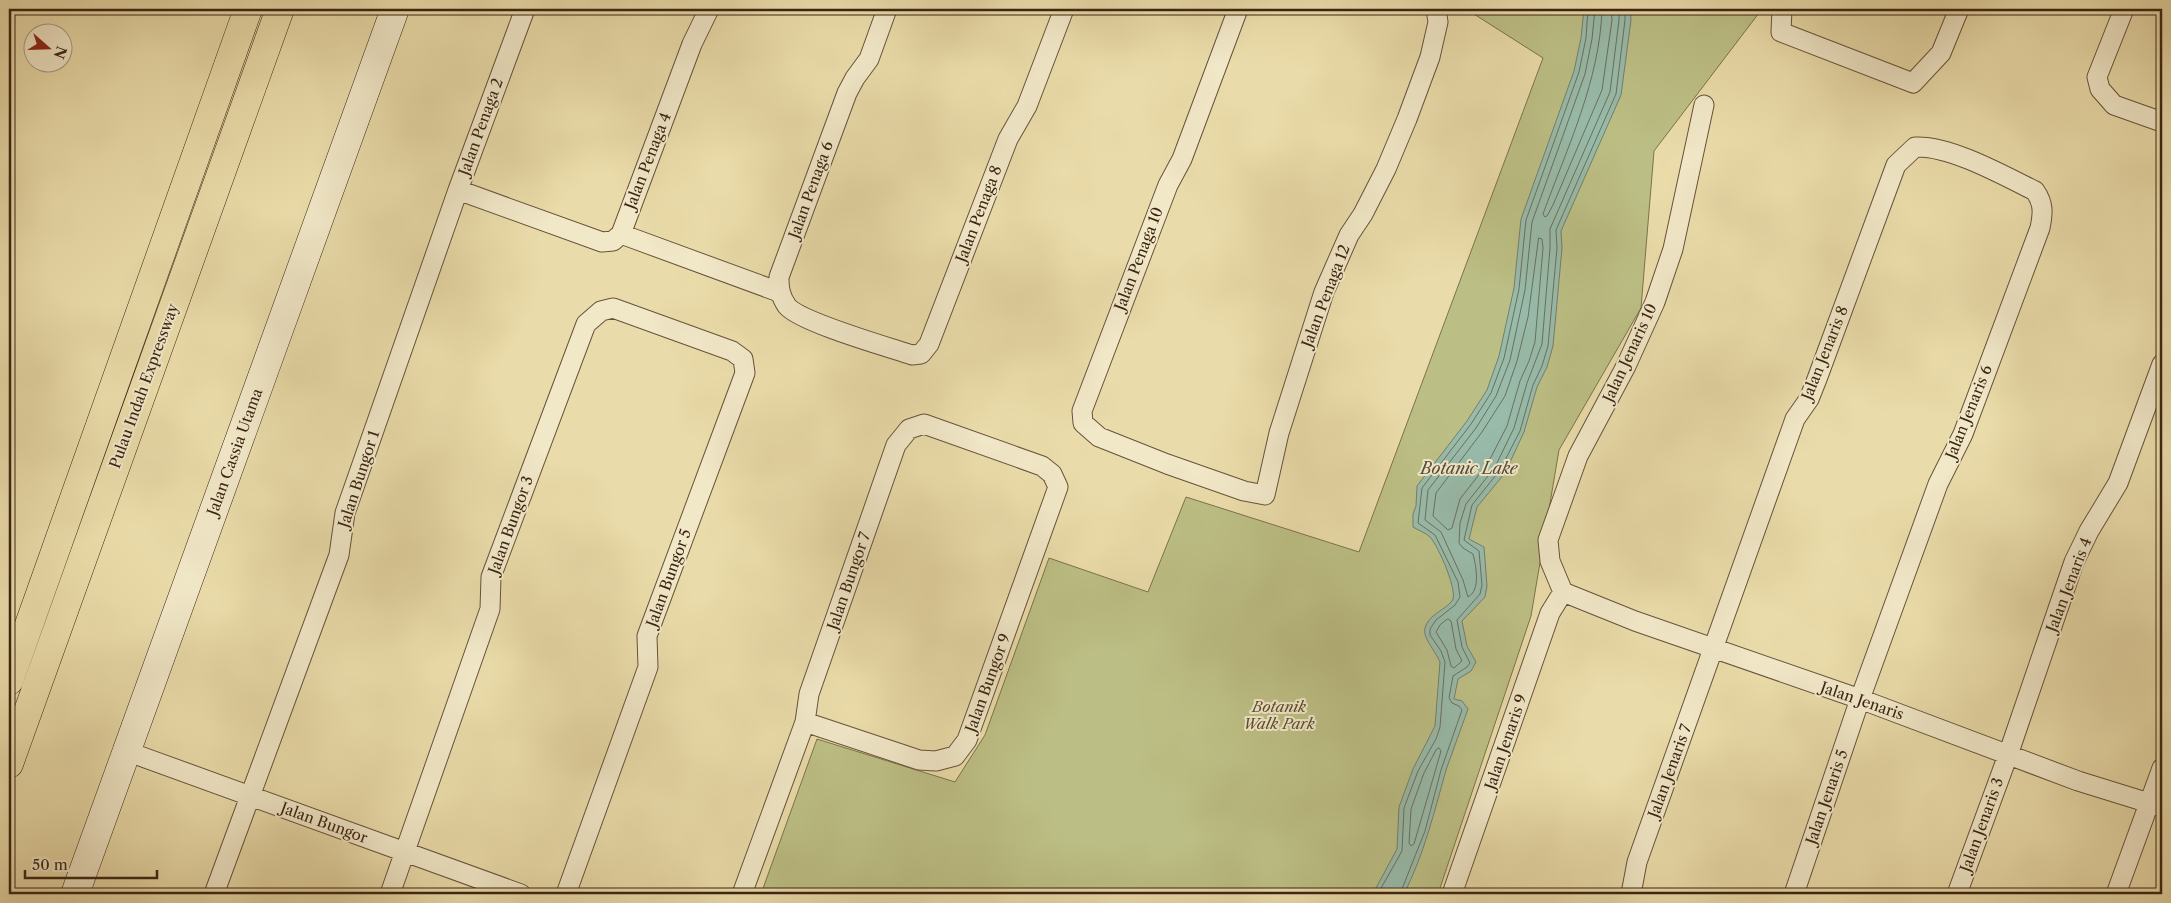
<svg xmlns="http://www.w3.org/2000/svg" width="2171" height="903" viewBox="0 0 2171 903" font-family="'Libre Caslon Text',serif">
	<rect width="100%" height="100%" fill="#eadcaa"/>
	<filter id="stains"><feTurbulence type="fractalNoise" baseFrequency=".004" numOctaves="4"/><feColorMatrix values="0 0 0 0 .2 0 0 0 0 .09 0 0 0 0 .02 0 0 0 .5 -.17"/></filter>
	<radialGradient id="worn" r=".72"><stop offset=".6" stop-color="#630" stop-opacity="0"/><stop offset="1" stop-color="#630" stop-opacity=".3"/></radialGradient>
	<path fill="#bcbf85" stroke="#7c724c" d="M1466,9H1762L1654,151L1641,308L1559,450L1531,616L1438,894H761L817,739L955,782L985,735L1049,558L1148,592L1186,497L1359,552L1543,58Z"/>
	<path fill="#98bbaa" stroke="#737f6e" d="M1584,9H1630L1631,20L1621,95L1561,231L1562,248L1553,346L1547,367L1537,387L1524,432L1505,473L1477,507L1469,539L1484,547L1487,586L1485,597L1462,621L1467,646L1476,662L1471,671L1458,679L1454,699L1462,701L1468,709C1461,729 1453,750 1446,770C1434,813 1424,854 1404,894H1365L1376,888L1397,849L1399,807L1413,769L1435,726L1440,662C1436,652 1422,637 1425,628C1428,615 1445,610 1452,601C1459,593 1438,545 1430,537C1426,533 1418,530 1413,527V514L1416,506L1417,486L1467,421L1487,390L1499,356L1514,288L1521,219L1574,71L1581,38Z"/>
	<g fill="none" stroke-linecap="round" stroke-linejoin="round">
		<path stroke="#6a705f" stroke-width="1" d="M1595,9L1592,39L1585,74L1532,222L1525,290L1510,360L1496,396L1476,428L1428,490L1425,520L1441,532L1463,580L1468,597C1481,590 1476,566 1473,554L1463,548L1459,543L1460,523L1466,504L1495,467L1514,428L1527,383L1542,344L1550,248V229L1610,92L1619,20V9
			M1602,9C1600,80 1567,148 1543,214L1545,217L1547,216L1553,205L1602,90L1612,20L1611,9
			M1539,238L1542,239L1543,248L1535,342L1529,361L1520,381L1507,426L1488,463L1460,499L1452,528L1448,530L1433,516L1436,493L1482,432L1505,396L1517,361L1528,317Z
			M1448,619L1451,621L1456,649L1462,661L1454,668L1451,666L1447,650L1436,632L1440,625Z
			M1439,748L1441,751L1414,844L1411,846L1409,843L1411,809L1424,773L1436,750Z
			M1375,894L1380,890L1402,851L1404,808L1418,771L1436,739L1440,727L1445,662L1441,651L1430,635V629L1436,620L1455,605L1460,597L1458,582L1435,535L1418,523L1422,488L1471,424L1491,393L1504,358L1519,289L1526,220L1579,72L1586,38L1588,9
			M1400,894L1425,831L1441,770L1462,710L1459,706L1452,703L1449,698L1453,676L1467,667L1470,663L1462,647L1457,620L1480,594L1482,585L1479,551L1464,540L1472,505L1500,470L1520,431L1533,385L1542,366L1548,346L1557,248L1556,230L1616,94L1625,20V9"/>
		<defs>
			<path id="street" d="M525,9L458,190L602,242L613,241L621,234L692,44L709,9
				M887,9L869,59L855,78L847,93L779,277C779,288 780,296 787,306C800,322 888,347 912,355L921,354L929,344L1008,139L1027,106L1064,9
				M1238,9L1182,159L1168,185L1082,411L1083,423L1099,437L1167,464L1244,491L1265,495L1279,433L1324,292L1349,235L1363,214L1386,169L1407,119L1430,57L1438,22L1436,9
				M1782,9L1781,32L1913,83L1941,53L1959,9
				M2124,9L2097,77L2100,89L2114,105L2162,122
				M621,234L779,292
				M1563,592L1635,621L1860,699L2078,781L2162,807
				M1563,592L1550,561L1548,540L1578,456L1626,366L1655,302L1673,249L1704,105
				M126,751L521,894
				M214,894L339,555L345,513L458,190
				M390,894L490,609L491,577L586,324L601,311L613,308L732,351L743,359L745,373L647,636L648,667L566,894
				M742,894L805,722L809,694L896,445L909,429L924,424L1042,466L1052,474L1058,487L967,740L955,756L936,761L919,760L805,722
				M1452,894L1550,613L1563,592
				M1631,894L1637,862L1795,419L1809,399L1817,379L1896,165L1915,147C1949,145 2003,175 2035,191C2044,204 2043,213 2040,228L1963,434L1938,484L1860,699L1794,894
				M1957,894L2008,755L2074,562L2089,531L2118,483L2162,364
				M2116,894L2162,768"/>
			<path id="secondary" d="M75,894L395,9"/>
			<path id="primary" d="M9,681L248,9
				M9,764L280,9"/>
		</defs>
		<use href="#street" stroke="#67523a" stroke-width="21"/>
		<use href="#secondary" stroke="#3b2414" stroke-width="29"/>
		<use href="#primary" stroke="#3b2414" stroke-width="29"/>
		<use href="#street" stroke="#f1e8c8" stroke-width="19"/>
		<use href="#secondary" stroke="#f1e8c8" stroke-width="28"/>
		<use href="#primary" stroke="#eadcaa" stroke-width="28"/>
	</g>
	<g text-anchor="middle" stroke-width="4" stroke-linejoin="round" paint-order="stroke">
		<g font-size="15" fill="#3b2414" stroke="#f1e8c8">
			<text transform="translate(481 127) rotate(-70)" y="5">Jalan Penaga 2</text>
			<text transform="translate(648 161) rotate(-69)" y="5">Jalan Penaga 4</text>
			<text transform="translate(811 190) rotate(-70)" y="5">Jalan Penaga 6</text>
			<text transform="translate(979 214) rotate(-69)" y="5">Jalan Penaga 8</text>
			<text transform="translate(1139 259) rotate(-69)" y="5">Jalan Penaga 10</text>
			<text transform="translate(1326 296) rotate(-69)" y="5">Jalan Penaga 12</text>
			<text transform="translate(1630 353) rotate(-65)" y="5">Jalan Jenaris 10</text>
			<text transform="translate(1825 353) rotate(-68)" y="5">Jalan Jenaris 8</text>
			<text transform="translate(144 386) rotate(-70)" y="5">Pulau Indah Expressway</text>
			<text transform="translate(1969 412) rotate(-68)" y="5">Jalan Jenaris 6</text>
			<text transform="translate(235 452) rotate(-70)" y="5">Jalan Cassia Utama</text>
			<text transform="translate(359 479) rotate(-72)" y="5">Jalan Bungor 1</text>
			<text transform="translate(511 525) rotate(-70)" y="5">Jalan Bungor 3</text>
			<text transform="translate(669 578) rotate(-70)" y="5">Jalan Bungor 5</text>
			<text transform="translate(849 581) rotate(-71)" y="5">Jalan Bungor 7</text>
			<text transform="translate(2069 585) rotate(-69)" y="5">Jalan Jenaris 4</text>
			<text transform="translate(988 683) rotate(-70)" y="5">Jalan Bungor 9</text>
			<text transform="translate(1862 701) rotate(19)" y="5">Jalan Jenaris</text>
			<text transform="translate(1506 742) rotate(-71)" y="5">Jalan Jenaris 9</text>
			<text transform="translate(1670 771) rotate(-70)" y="5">Jalan Jenaris 7</text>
			<text transform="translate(1827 797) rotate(-71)" y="5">Jalan Jenaris 5</text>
			<text transform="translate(324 823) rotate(20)" y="5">Jalan Bungor</text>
			<text transform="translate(1982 825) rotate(-70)" y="5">Jalan Jenaris 3</text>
		</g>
		<g font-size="15" font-style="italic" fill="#5b4b30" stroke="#f1e8c8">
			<text x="1279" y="712">Botanik<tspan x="1279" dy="17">Walk Park</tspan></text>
		</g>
		<g font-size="16" font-style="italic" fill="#524a3a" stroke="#f1e8c8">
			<text x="1469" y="474">Botanic Lake</text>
		</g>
	</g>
	<rect width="2171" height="903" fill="none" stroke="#eadcaa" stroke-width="30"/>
	<rect x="10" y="10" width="2151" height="883" fill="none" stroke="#3b2414" stroke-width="2.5"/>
	<rect x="15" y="15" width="2141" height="873" fill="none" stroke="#3b2414"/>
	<g transform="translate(48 48) rotate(110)"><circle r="24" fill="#f1e8c8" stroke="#a89a80"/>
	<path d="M0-4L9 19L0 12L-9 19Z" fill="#8f2418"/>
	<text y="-8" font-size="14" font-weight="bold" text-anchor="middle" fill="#3b2414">N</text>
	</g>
	<path d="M25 870v8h132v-8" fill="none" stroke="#3b2414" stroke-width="2.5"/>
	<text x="32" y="870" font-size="15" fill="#3b2414" stroke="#f1e8c8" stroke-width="4" paint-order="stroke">50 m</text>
	<rect width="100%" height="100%" filter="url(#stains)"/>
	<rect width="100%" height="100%" fill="url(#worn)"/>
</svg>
